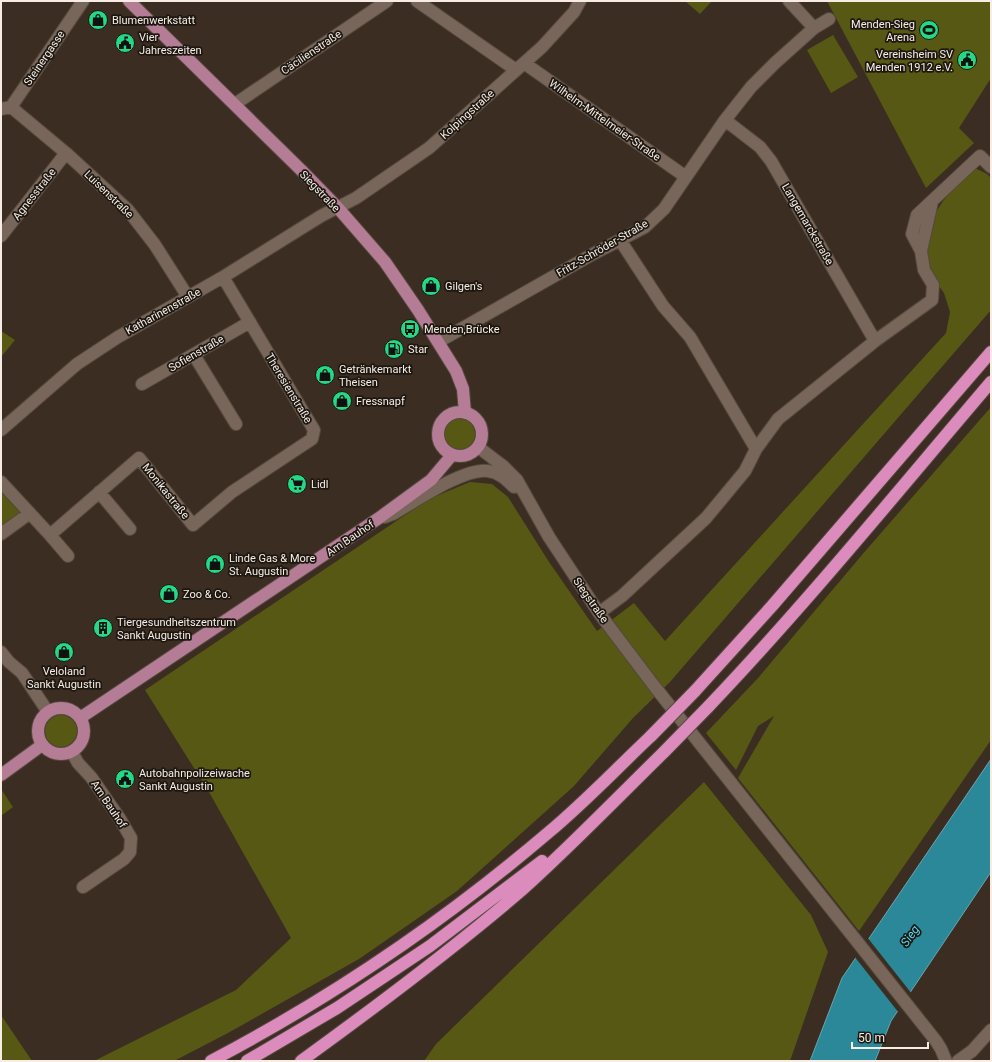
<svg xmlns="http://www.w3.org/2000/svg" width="992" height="1062" viewBox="0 0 992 1062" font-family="Roboto,sans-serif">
	<rect width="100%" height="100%" fill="#3b2d21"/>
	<path fill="#575813" d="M685,1H712L700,14Z
		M827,1H991V78L959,128L974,143L926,188Z
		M833,35L858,77L831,93L807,50Z
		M975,168L987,174L991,178V310L670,682L633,718L574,786L457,891L359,959L228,1033L174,1061H94L236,990L291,938L209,792L145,690L429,499L470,482L492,484L508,497L549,562L597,631L634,603L665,641L946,333L950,312L944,293L928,271L925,257L936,212L943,201L954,188Z
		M1,331L15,340L1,357Z
		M991,407V740L859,931L738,778L774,716L758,726L736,770L706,733L758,678L867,549Z
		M443 434a16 16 0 1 1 32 0a16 16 0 1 1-32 0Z
		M1,492L20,512L11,522L1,529Z
		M45 731a16 16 0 1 1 32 0a16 16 0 1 1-32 0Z
		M704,782L811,915L828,952L790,1061H424L436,1044Z
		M1,789L13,807L1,816Z
		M1,1015L32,1061H1Z"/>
	<path fill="#2a8899" stroke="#68a6b0" d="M991,759V872L891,1021L875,1061H810L842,978Z"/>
	<path fill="#3b2d21" d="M867,937L912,994L899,1013L854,956Z"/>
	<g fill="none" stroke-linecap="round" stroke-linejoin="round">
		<defs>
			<path id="minor" d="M417,1L516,70
				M789,1L814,28
				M524,63L686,177
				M235,104L387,1
				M11,107L66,153L128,210L155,245L188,297
				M1,109L11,107L83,1
				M725,120L760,147L771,161L875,341
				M1,236L66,153
				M620,240L663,306L690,337L756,449
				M921,251L932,202
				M438,342L593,254L645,227L664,209L725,120L751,87L775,63L814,28L829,19
				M194,355L236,424
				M142,384L250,322
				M1,430L77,364L118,337L223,277L321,216L356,198L429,148L542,47L574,12L580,1
				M478,447L503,466L517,480L549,537L599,613L655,687L936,1041L941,1049L946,1061
				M1,482L50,535L139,458L193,525L232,492L312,439L314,430L223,277
				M99,492L130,529
				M385,517L393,514C414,502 465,467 488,471C499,472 507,480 514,487
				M1,534L30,513
				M50,535L68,556
				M599,613L622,596L706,518L745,471L756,449L778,419L875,341L932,300L933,285L924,270L921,251L912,234L917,215L980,156L991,167
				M1,652L9,662L22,673L48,712
				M72,752L78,763L91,777L120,819L131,838L130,852L124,859L83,887
				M958,1061L972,1051L991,1030"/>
			<path id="major" d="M129,1L301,170L338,208L385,262L418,310L456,371L463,389L465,413
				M438 434a22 22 0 1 1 44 0a22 22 0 1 1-44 0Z
				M38 731a23 23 0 1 1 46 0a23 23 0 1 1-46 0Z
				M80,718L379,518L431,480L452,455
				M1,775L42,745"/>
			<path id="highway" d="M695,691L772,606L991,352
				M708,707C807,603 898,491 991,382
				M211,1061C331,998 447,919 549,832C585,802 617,768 651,736
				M247,1061L337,1008L430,946L542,861
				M301,1061C377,1006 452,950 523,889C572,845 617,798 664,752"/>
		</defs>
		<use href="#minor" stroke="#55493f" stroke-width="14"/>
		<use href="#major" stroke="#55493f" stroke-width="14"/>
		<use href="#highway" stroke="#55493f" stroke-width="14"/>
		<use href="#minor" stroke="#776659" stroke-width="12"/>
		<use href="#major" stroke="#b47c95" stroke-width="12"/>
		<use href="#highway" stroke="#dc8bbd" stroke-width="12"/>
		<defs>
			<path id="highway-bridge" d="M651,736L695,691
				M664,752L708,707"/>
		</defs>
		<use href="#highway-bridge" stroke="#55493f" stroke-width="14" stroke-linecap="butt"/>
		<use href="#highway-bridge" stroke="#dc8bbd" stroke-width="12"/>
	</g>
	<defs>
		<symbol id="shop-disc" viewBox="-11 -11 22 22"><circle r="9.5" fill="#24d886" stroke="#1d1711"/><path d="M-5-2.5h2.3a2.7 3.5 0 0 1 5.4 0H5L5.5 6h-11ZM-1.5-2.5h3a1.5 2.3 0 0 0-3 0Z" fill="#111"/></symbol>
		<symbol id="stadium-disc" viewBox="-11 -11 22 22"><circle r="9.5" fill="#24d886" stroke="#1d1711"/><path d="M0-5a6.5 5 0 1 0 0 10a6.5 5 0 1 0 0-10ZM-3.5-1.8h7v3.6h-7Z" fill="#111"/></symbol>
		<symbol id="civic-disc" viewBox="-11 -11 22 22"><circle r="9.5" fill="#24d886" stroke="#1d1711"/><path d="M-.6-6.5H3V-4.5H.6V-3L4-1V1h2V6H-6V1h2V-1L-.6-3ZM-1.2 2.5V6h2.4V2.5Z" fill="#111"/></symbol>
		<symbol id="bus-disc" viewBox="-11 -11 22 22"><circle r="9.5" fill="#24d886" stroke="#1d1711"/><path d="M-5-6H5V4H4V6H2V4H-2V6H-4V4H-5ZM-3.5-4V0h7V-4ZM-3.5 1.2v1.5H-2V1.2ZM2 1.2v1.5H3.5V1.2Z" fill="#111"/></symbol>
		<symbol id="fuel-disc" viewBox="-11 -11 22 22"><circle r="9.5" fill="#24d886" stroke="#1d1711"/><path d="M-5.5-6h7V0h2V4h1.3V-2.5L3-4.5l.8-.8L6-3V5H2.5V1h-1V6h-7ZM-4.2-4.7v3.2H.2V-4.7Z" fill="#111"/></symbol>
		<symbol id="supermarket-disc" viewBox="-11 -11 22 22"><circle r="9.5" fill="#24d886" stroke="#1d1711"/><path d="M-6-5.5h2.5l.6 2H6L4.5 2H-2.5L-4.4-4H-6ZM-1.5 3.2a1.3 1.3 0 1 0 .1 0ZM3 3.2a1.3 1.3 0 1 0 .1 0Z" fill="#111"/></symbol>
		<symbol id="building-disc" viewBox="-11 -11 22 22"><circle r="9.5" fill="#24d886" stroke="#1d1711"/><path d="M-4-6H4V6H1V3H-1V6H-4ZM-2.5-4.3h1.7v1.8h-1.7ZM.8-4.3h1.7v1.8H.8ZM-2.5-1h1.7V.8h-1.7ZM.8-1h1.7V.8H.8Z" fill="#111"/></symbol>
	</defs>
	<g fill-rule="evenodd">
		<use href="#shop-disc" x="87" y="9" width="22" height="22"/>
		<use href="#stadium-disc" x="918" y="19" width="22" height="22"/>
		<use href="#civic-disc" x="114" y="32" width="22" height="22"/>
		<use href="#civic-disc" x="956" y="49" width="22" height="22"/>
		<use href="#shop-disc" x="420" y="275" width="22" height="22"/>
		<use href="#bus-disc" x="399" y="318" width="22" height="22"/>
		<use href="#fuel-disc" x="383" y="338" width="22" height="22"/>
		<use href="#shop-disc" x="314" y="364" width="22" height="22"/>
		<use href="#shop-disc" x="331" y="390" width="22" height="22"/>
		<use href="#supermarket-disc" x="286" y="473" width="22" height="22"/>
		<use href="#shop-disc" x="204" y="553" width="22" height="22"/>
		<use href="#shop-disc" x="158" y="583" width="22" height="22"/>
		<use href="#building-disc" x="92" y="617" width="22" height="22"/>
		<use href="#shop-disc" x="53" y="641" width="22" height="22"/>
		<use href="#civic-disc" x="114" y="768" width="22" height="22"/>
	</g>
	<g text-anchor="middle" stroke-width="3.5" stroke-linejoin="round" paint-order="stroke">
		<g font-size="11" fill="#f7ede5" stroke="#1d1711" text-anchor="start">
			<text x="112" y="24">Blumenwerkstatt</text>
			<text x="915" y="28" text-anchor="end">Menden-Sieg<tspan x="915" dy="13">Arena</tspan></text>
			<text x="139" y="41">Vier<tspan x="139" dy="13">Jahreszeiten</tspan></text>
			<text x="953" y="58" text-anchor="end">Vereinsheim SV<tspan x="953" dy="13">Menden 1912 e.V.</tspan></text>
			<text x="445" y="290">Gilgen's</text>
			<text x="424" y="333">Menden,Brücke</text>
			<text x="408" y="353">Star</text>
			<text x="339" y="373">Getränkemarkt<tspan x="339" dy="13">Theisen</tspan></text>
			<text x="356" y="405">Fressnapf</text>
			<text x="311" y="488">Lidl</text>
			<text x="229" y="562">Linde Gas &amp; More<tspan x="229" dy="13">St. Augustin</tspan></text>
			<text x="183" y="598">Zoo &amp; Co.</text>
			<text x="117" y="626">Tiergesundheitszentrum<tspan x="117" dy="13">Sankt Augustin</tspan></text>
			<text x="64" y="675" text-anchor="middle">Veloland<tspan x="64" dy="13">Sankt Augustin</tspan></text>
			<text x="139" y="777">Autobahnpolizeiwache<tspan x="139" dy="13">Sankt Augustin</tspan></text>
		</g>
		<g font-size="11" fill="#f7ede5" stroke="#1d1711">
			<text transform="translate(311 52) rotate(-34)" y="4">Cäcilienstraße</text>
			<text transform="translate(44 58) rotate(-56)" y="4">Steinergasse</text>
			<text transform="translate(467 114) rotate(-42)" y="4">Kolpingstraße</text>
			<text transform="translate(605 120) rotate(35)" y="4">Wilhelm-Mittelmeier-Straße</text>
			<text transform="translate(320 191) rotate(46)" y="4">Siegstraße</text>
			<text transform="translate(34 194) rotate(-52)" y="4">Agnesstraße</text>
			<text transform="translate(109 194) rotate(44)" y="4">Luisenstraße</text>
			<text transform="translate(808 224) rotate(60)" y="4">Langemarckstraße</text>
			<text transform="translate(602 248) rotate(-30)" y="4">Fritz-Schröder-Straße</text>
			<text transform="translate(163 311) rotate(-29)" y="4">Katharinenstraße</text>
			<text transform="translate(196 353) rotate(-30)" y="4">Sofienstraße</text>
			<text transform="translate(289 388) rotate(59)" y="4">Theresienstraße</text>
			<text transform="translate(166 491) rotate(51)" y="4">Monikastraße</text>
			<text transform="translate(350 538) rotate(-34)" y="4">Am Bauhof</text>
			<text transform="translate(591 600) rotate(55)" y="4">Siegstraße</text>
			<text transform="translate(109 804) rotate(56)" y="4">Am Bauhof</text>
		</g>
		<g font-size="12" font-style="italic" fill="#57dbf4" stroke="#1d1711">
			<text transform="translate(910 936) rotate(-55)" y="4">Sieg</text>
		</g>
	</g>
	<rect width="992" height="1062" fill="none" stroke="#f7ede5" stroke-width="4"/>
	<path d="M852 1042v6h76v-6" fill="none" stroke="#f7ede5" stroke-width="2"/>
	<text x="858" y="1042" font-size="12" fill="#f7ede5" stroke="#1d1711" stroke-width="3" paint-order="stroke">50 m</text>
</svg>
